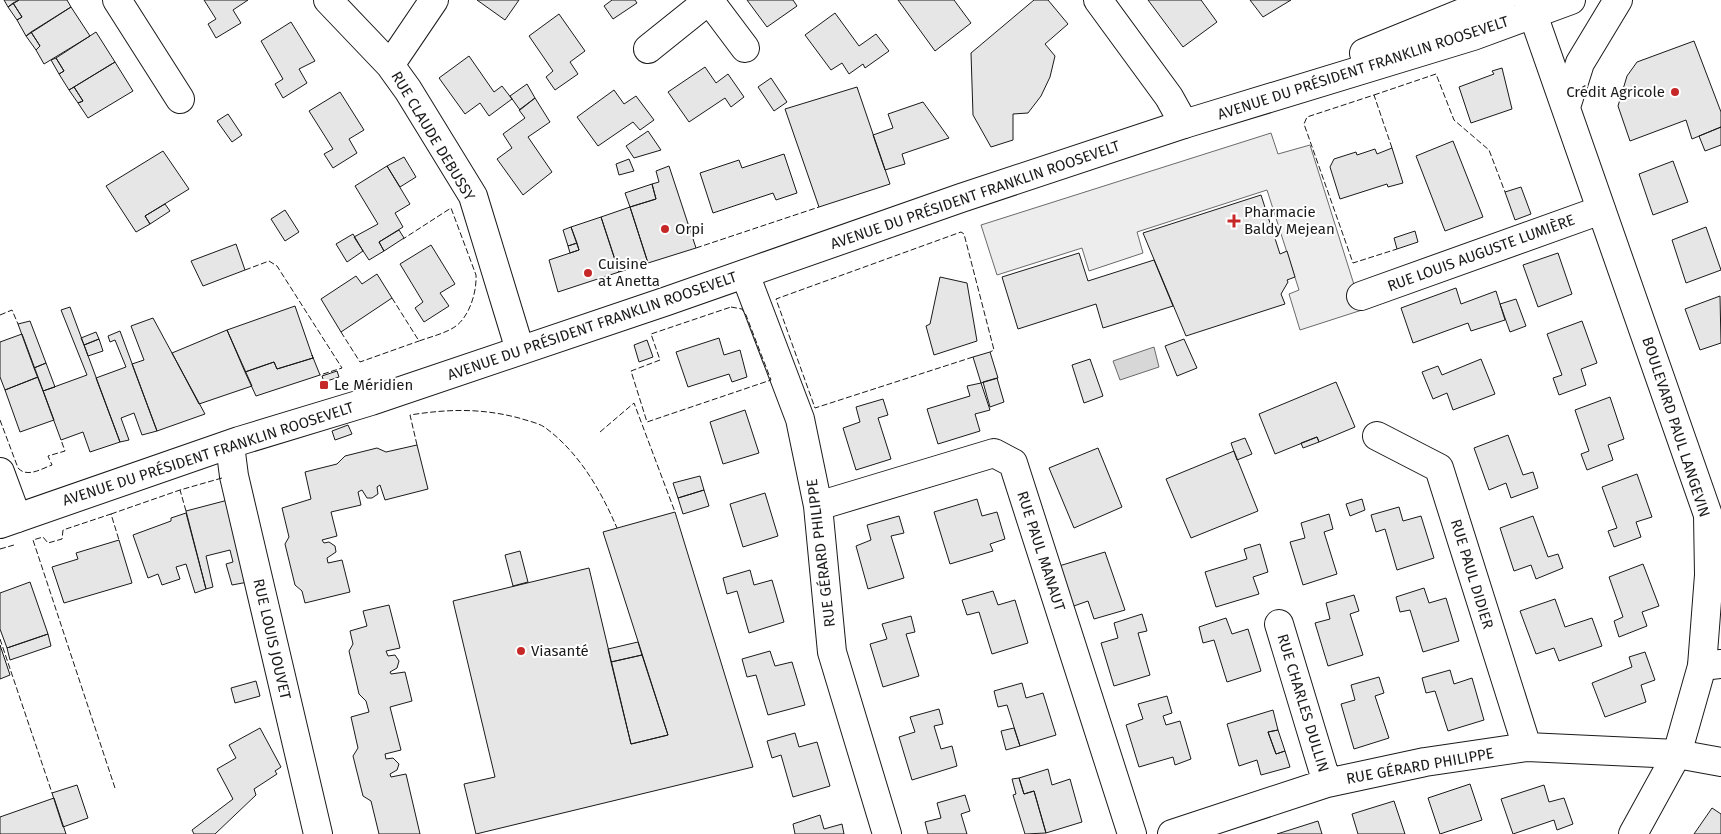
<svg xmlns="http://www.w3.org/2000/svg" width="1721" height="834" viewBox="0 0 1721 834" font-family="'Fira Sans',sans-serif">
	<rect width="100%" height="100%" fill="#fff"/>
	<path fill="#ededed" stroke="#6a6a6a" d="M1271,133L1278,154L1310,145L1362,310L1300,330L1289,294L1299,290L1267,190L1137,232L1143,253L1089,271L1082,248L997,275L981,225Z"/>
	<path fill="#d7d7d7" stroke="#6a6a6a" d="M1154,347L1159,367L1120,380L1113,361Z"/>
	<path fill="#e6e6e6" stroke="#1a1a1a" d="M4,0H19L8,7Z
		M19,0H67L71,7L26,36L17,20L22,17L13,3Z
		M204,0H248L233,10L241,23L216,38L208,24L216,19Z
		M477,0H519L505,20Z
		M612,0H635L637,3L613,19L604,6Z
		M747,0H793L797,6L767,27Z
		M898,0H954L971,23L935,51Z
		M1034,0H1048L1068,24L1045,44L1055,56L1050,77L1041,96L1028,113L1013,114V140L991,147L973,115L971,53Z
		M1148,0H1201L1217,22L1183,47Z
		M1250,0H1291L1263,17Z
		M13,3L22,17L17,20L8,7Z
		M71,7L90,36L44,64L36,50L40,46L31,32Z
		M835,13L859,46L876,34L889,51L865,68L863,64L849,74L842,63L831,70L805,35Z
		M559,14L585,51L570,62L578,74L555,90L546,77L553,71L529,36Z
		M291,22L315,61L299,69L307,83L283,98L275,84L283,79L261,41Z
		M31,32L40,46L36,50L26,36Z
		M96,32L115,62L69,90L59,74L64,71L56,58Z
		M1694,41L1721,112V127L1692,139L1686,120L1630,141L1618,106L1627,76L1637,62Z
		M469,56L494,92L502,86L512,99L489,116L480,103L465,114L439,78Z
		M56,58L64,71L59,74L51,60Z
		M115,62L133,91L88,118L78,103L83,101L74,87Z
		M705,67L716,83L728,74L744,97L731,107L725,98L689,122L668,92Z
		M1502,68L1512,109L1471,123L1459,87L1494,74L1492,71Z
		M771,78L787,102L774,111L758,87Z
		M527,84L535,98L520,110L510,96Z
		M74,87L83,101L78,103L69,90Z
		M857,87L890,184L819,207L785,109Z
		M614,90L624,104L636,96L654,120L640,130L633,122L598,146L577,117Z
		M340,92L364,130L349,139L357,153L333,168L324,154L333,149L309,111Z
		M535,98L550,122L528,137L552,172L523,195L497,159L512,148L503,134L525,118L519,110Z
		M923,102L949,138L902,154L905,164L885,170L873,135L893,128L888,114Z
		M228,114L242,135L232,142L217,121Z
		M1721,127V145L1705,151L1699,136Z
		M648,131L661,150L634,158L626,146Z
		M1453,141L1483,217L1445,231L1416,156Z
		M1392,148L1403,183L1388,187L1387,184L1340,199L1330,167L1334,159L1356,152L1357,155L1375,149L1377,154Z
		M163,151L189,189L145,216L150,224L136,232L106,186Z
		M784,154L797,193L776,200L773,193L713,213L700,173L739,160L742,168Z
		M404,157L416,177L400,187L387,166Z
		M629,159L634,171L619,175L616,164Z
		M1673,161L1688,202L1653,215L1639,174Z
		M387,166L410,204L395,213L403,227L379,242L384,251L369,260L354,237L378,224L355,186Z
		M669,166L696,248L648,263L630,207L656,199L652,184L659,182L656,171Z
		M652,184L656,199L630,207L625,193Z
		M1521,187L1531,214L1515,220L1505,192Z
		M1261,195L1280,254L1287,251L1295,277L1287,280L1288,282L1281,294L1285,304L1186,336L1143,233Z
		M165,204L170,211L150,224L145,216Z
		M630,207L648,263L619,272L601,217Z
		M285,210L299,232L285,241L271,219Z
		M601,217L619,272L558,292L549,260L579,250L571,227Z
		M571,227L577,243L568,246L563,230Z
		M1706,227L1721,270L1686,283L1672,240Z
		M399,230L404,238L384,251L379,242Z
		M1415,231L1418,242L1397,249L1394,238Z
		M353,234L363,251L347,262L336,244Z
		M577,243L579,250L570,253L568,246Z
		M236,244L245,270L203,286L191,261Z
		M431,245L455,284L440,293L449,306L424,322L415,308L423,302L400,264Z
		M1079,253L1088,281L1154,260L1173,306L1103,328L1096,304L1018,329L1002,277Z
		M1558,253L1572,294L1538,307L1523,265Z
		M377,274L392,298L341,332L321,299L356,276L362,284Z
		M940,277L967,283L977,341L934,355L926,326L930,324Z
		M1456,288L1461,304L1496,291L1505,320L1471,331L1468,323L1413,343L1401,308Z
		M1720,296L1721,343L1700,350L1685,309Z
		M1516,299L1526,326L1510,332L1500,304Z
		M295,306L313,358L277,369L274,362L245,372L227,330Z
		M70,307L120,442L90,452L83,432L61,440L43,391L87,375L61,310Z
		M153,318L205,414L157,431L132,364L144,360L131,326Z
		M30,321L46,363L34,368L18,324Z
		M1582,321L1597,363L1581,369L1586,385L1559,395L1553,378L1562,375L1547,334Z
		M227,330L252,386L199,404L172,353Z
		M120,331L157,431L142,435L134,413L121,418L129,440L120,442L96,378L126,367L115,340L110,342L108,336Z
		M96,332L99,339L84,345L81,338Z
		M22,334L38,377L5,390L0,377V342Z
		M719,338L724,355L740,350L747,377L732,382L729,374L688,387L676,352Z
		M99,339L103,351L88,356L84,345Z
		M1184,339L1197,368L1177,376L1165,346Z
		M647,340L653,357L639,362L634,345Z
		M990,352L998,378L981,383L973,357Z
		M312,355L320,375L256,396L245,372L274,362L277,369L313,358Z
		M1090,359L1103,396L1084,403L1072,365Z
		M1481,359L1495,394L1453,410L1447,393L1433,399L1422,372L1438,366L1442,375Z
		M46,363L55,387L43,391L34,368Z
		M337,371L339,377L324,382L322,376Z
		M38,377L54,420L20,432L5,390Z
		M997,378L1004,402L990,407L983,382Z
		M1336,382L1355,427L1319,442L1317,437L1275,454L1259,414Z
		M981,383L990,410L975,414L980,431L938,444L927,409L970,396L967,386Z
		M1610,397L1624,439L1608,445L1613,460L1587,470L1581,454L1589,451L1575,410Z
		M883,399L888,415L878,418L891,459L856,470L843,428L860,422L856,407Z
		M745,410L759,453L723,464L710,422Z
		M348,425L352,434L335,440L332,431Z
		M1508,435L1523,475L1533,472L1538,488L1511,498L1506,483L1489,490L1474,448Z
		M1317,437L1319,442L1303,448L1301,443Z
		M1245,438L1252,454L1237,460L1231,443Z
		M417,445L428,489L385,500L380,485L377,487L378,494L372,498H367L362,490L358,492L361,505L331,512L337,536L322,540L324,543L329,542L335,546L336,552L327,558L328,563L342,560L350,592L305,603L302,591L295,585L285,544L289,537L282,508L311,499L305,472L337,464L345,456L377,448L386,452Z
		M1098,448L1122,507L1074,528L1049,468Z
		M1234,451L1258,511L1191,538L1166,479Z
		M1637,474L1652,517L1636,522L1641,537L1614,547L1608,531L1617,528L1602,487Z
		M700,476L704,490L678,498L673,483Z
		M704,490L709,506L683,514L678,498Z
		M765,493L778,536L743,547L730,504Z
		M977,499L982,516L997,512L1005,539L990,544L993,551L950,564L934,512Z
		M1362,499L1365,510L1350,516L1346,504Z
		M228,500L248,582L232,585L226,564L233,562L230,550L206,556L213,587L206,589L186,511Z
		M1399,507L1403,521L1421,516L1434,558L1397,570L1385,529L1376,532L1371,515Z
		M675,512L753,767L476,834L464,784L495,777L453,601L589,568L631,744L668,735L603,532Z
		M186,513L206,589L195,593L186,564L176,567L180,579L162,585L158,574L148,578L133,535L171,521V518Z
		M1329,514L1333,529L1324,532L1337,574L1303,585L1290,542L1305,538L1301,523Z
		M899,516L904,533L891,536L904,578L868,589L856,546L871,540L867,525Z
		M1533,516L1548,557L1558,554L1563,568L1536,579L1531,565L1514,571L1500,528Z
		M119,540L132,583L64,603L52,567L78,559L76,553Z
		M1260,544L1268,572L1253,577L1259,594L1216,607L1205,572L1247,559L1244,549Z
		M520,551L528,582L513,586L505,555Z
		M1105,552L1125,610L1094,619L1088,601L1071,607L1059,566Z
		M1643,564L1659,606L1642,612L1647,626L1619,637L1614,621L1623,617L1609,577Z
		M750,570L754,585L772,580L784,622L749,633L737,591L727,594L723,578Z
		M30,582L48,634L7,648L0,629V593Z
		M1424,588L1429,603L1446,598L1459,641L1423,652L1410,610L1400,612L1396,597Z
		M993,591L998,605L1015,600L1028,643L992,654L979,612L967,615L962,600Z
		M1354,595L1359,611L1350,614L1363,655L1328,666L1315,623L1330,619L1326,603Z
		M1555,599L1565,627L1592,618L1602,646L1559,661L1554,648L1536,654L1520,611Z
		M389,605L400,648L386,651L388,656L395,655L399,661L397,668L390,672L391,674L405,672L412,701L390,707L401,750L385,754L386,759L393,758L399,764L397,770L390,774L391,777L406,774L420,834H379L371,801L363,796L353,756L358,748L351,717L369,712L366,701L359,694L349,651L353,644L350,631L367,626L363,611Z
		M1142,614L1147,631L1138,633L1150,675L1114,686L1101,643L1118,638L1114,623Z
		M911,616L915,632L906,634L919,676L883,687L870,644L887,639L882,624Z
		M1226,618L1232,634L1248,629L1261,671L1227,682L1214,640L1203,643L1199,627Z
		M48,634L51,646L10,660L7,648Z
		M638,642L642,655L611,662L608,649Z
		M0,645L10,675L0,679Z
		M770,651L775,666L792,662L805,705L768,715L756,675L747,677L742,659Z
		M1645,652L1655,680L1641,685L1646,702L1605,717L1592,683L1632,667L1629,657Z
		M642,655L668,735L631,744L611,662Z
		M1450,670L1454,684L1472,678L1484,720L1448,731L1435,691L1426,693L1422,678Z
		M1379,677L1384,693L1375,696L1389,738L1354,749L1341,704L1355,700L1351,685Z
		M256,681L260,696L235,703L231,688Z
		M1022,683L1026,698L1043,693L1056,735L1020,746L1007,705L998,707L994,691Z
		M1167,696L1172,713L1163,716L1166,725L1180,721L1191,759L1175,765L1173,757L1139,767L1126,725L1143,719L1138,704Z
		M939,709L943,724L934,726L941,749L952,746L957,766L912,780L899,737L915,732L910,717Z
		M1273,710L1278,730L1268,732L1276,754L1285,751L1290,767L1261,775L1257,760L1239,766L1227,724Z
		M260,728L281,767L275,771L277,774L254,789L256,795L215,834H194L192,830L233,799L217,769L236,758L229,745Z
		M1014,728L1020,746L1006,750L1001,731Z
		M1278,730L1285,751L1276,754L1268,732Z
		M795,733L799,747L817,742L830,786L793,797L781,755L772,758L767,741Z
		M1048,769L1052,785L1070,779L1082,822L1046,833L1034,791L1024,794L1019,778Z
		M1019,778L1024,794L1034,791L1046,833L1025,834L1013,795L1016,794L1012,779Z
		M1470,784L1482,820L1440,834L1428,798Z
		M77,785L88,818L63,827L52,793Z
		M1544,785L1549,802L1564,798L1573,824L1557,830L1554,820L1513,834L1501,799Z
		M965,795L970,811L961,814L967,834H928L925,822L941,818L937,803Z
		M54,798L66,834H0V817Z
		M1394,801L1405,834H1358L1352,814Z
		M1712,808L1721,814V834H1694Z
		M820,815L824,829L842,824L844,834H795L793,824Z
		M1318,821L1322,834H1277Z"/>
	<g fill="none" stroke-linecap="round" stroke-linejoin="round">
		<defs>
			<path id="street" d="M117,0L180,99
				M328,0L390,65L408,90L473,196L520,350
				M709,0L745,48
				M1098,0L1169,97L1184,124
				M648,49L709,0
				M390,65L434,0
				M745,274L800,419L818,506L832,652L887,834
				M1361,296L1601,210
				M1377,436L1439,468L1527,747
				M230,445L234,476L318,834
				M0,472L17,518
				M818,506L994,453L1013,463L1132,834
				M1279,624L1327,783
				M1702,666L1721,664
				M1172,834L1327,783L1425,762L1527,747L1677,754L1721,762"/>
			<path id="secondary" d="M1528,0L1708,515L1709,575L1702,666L1677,754L1633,834
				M1364,53L1467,11L1502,0
				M1566,107L1580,63L1618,0
				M0,524L239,441L371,401L667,301L961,198L1184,124L1473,36L1571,0"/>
		</defs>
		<use href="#street" stroke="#1a1a1a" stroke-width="30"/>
		<use href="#secondary" stroke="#1a1a1a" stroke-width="30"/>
		<use href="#street" stroke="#fff" stroke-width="28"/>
		<use href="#secondary" stroke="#fff" stroke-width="28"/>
		<path stroke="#1a1a1a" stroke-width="1" stroke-dasharray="6 2.5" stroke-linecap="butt" d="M1374,95L1436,74L1454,120L1489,150L1505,192
			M1392,148L1374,95L1307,117L1304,124L1353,263L1397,249
			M696,248L819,207
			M245,270L269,261L277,266L342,368L320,375
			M392,298L419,341C430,337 443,334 453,328C469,319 477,292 476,275L451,208L403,239
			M731,307L742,309L746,315L771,380L647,422L631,371L660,360L651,334Z
			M0,315L12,310L18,324
			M341,332L360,362L419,341
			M973,357L815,408L776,299L961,232L964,234L994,350L990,352
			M0,420L18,468C27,478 41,469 52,465L48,456L65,451L61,440
			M600,432L634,403L675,512
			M417,445L410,415C448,409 481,408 519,418C528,421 540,423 547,429C580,454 601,491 617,528
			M186,511L180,490L222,478
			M111,514L180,490
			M0,549L14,545
			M0,639L52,793
			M115,788L33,540L43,537L48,543L62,539L63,530L111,514L119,540"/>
	</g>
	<g fill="#c62828" stroke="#fff" stroke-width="2">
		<circle cx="1675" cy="92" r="5"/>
		<path d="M1231.5 213.5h5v5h5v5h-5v5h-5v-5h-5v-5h5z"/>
		<circle cx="665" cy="229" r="5"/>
		<circle cx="588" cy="273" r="5"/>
		<rect x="319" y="380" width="10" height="10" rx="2.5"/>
		<circle cx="521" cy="651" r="5"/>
	</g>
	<g text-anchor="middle" stroke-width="4" stroke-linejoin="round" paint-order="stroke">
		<g font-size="15" fill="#1a1a1a" stroke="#fff">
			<text transform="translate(1363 68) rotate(-18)" y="5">AVENUE DU PRÉSIDENT FRANKLIN ROOSEVELT</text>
			<text transform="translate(433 136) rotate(59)" y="5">RUE CLAUDE DEBUSSY</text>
			<text transform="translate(975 195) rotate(-19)" y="5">AVENUE DU PRÉSIDENT FRANKLIN ROOSEVELT</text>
			<text transform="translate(1481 253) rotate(-20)" y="5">RUE LOUIS AUGUSTE LUMIÈRE</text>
			<text transform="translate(592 326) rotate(-19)" y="5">AVENUE DU PRÉSIDENT FRANKLIN ROOSEVELT</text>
			<text transform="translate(1676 427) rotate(72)" y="5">BOULEVARD PAUL LANGEVIN</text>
			<text transform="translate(208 454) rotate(-18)" y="5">AVENUE DU PRÉSIDENT FRANKLIN ROOSEVELT</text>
			<text transform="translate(1041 551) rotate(72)" y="5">RUE PAUL MANAUT</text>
			<text transform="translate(821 553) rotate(-97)" y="5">RUE GÉRARD PHILIPPE</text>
			<text transform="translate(1472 574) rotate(73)" y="5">RUE PAUL DIDIER</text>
			<text transform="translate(272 639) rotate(77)" y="5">RUE LOUIS JOUVET</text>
			<text transform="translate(1303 703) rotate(73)" y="5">RUE CHARLES DULLIN</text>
			<text transform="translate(1420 766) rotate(-10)" y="5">RUE GÉRARD PHILIPPE</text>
		</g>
		<g font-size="15" fill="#1a1a1a" stroke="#fff" text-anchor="start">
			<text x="1665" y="97" text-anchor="end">Crédit Agricole</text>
			<text x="1244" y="217">Pharmacie<tspan x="1244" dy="17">Baldy Mejean</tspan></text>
			<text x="675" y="234">Orpi</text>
			<text x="598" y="269">Cuisine<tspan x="598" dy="17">at Anetta</tspan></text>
			<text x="334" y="390">Le Méridien</text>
			<text x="531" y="656">Viasanté</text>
		</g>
	</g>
</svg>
